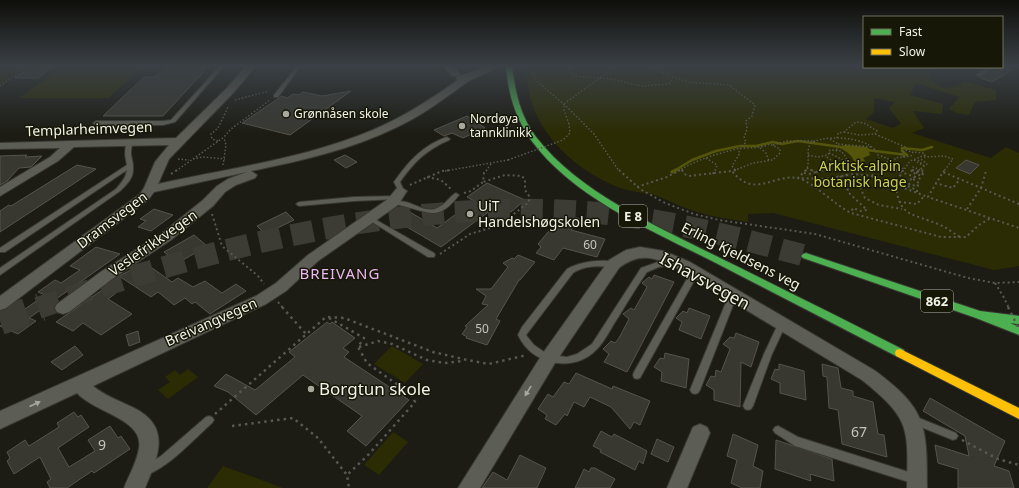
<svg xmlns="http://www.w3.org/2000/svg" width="1019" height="488" viewBox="0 0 1019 488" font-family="'Noto Sans',sans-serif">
	<rect width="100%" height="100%" fill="#1c1c14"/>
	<path fill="#2b2c03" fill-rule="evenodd" d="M0,66H28L0,85Z
		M62,66H143L108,98H19Z
		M536,66L928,67L930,78L942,88L958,86L964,81L996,90V100L975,102L969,115L957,113L949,109L959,97L916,83L910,95L943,104L942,114L913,111L924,128L912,133L991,158L1006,147L1019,153V266L994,270L773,213L748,214V222C728,219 707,216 688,209C677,205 666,199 654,195C642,192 630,192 618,187C572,169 527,126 527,73L537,69ZM874,98L895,102L889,108L901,124L893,128L866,119L874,112Z
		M392,346L423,364L405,383L374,364Z
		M188,369L198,377L168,399L158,390L170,382L165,377L175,370L180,375Z
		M393,432L408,442L379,475L364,465Z
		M223,466L283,488H207Z"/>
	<path fill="#54550b" d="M845,145L867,147L870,150L869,152L870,155L863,158L865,161L863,165L854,161C852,155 844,149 837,147Z"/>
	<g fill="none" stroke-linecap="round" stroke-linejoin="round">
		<path stroke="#54550b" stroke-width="2.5" d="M867,150L907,155L902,151V148L922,150L932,147
			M674,171L692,160L716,151L740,146H756L773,142L782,144L798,141L841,147"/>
		<path stroke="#54550b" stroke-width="3.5" d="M672,172L676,170"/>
	</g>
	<path fill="#383831" stroke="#54544d" d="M32,66H54L38,78H15Z
		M167,66H209L163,116H103L144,77H155Z
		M998,67L1012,70L992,82L980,78Z
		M351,91L290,135L242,123L282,96L287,98L293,94L299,95L303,92L322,96Z
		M467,116L485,128L463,138L452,133L444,136L434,130Z
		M27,155L25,157L42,156L31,167L19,168L7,181L0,185V156Z
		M345,155L357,162L346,168L334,160Z
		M966,160L979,165L970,174L956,168Z
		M77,165L96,169L0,232V211L9,205L11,206Z
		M487,183L525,200L511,212L499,206L493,211L491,210L441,247L390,217L403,208L437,228L474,201L467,197Z
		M154,209L173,215L151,231L138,227L146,221L140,219Z
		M286,212L294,220L265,234L257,226Z
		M564,213L580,219L571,230L605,239L597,257L563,248L554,260L536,253L541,247L538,244Z
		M194,235L207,246L178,263L164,252Z
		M96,247L120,254L29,318L36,321L18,334L0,326L9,318L1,313L12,305L25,309L45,295L38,292L55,280L61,283L80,270L70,266Z
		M518,255L535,262L520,280H519L496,319L500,321L487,345L466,338L467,337L462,334L467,327L465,326L488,305L482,304L486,296L476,289H491L508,267L503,263L512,258L514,259Z
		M145,263L172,282L178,278L193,287L205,281L222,293L236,284L246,291L210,314L195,302L192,304L185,298L174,305L158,292L151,297L119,276Z
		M654,275L674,282L627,372L604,362L609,354L603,349L611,341L615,343L619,338L629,319L623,314L631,308L634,310L647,287L642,283L649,277L652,279Z
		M105,288L116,293L108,299L132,314L101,335L83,323L73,331L56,322Z
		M689,308L710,316L701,339L679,330L682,322L676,318L683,311L687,313Z
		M327,322L330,324L332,322L355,338L343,348L349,352L344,357L409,400L366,446L347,431L362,416L303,375L256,415L228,392L214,386L226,374L255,390L295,357L289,352Z
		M138,331L140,342L129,346L126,335Z
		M736,333L759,342L751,367L741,362L740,407L714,400V390L706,385L711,376L715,377L716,370L721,372L730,349L723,344L730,337L734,338Z
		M75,346L83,355L62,370L51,362Z
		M665,353L689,359L686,388L661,381L662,372L654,367L660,358L664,359Z
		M779,364L804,371L806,400L780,393V383L771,379L775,369L779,370Z
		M822,364L838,368L841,388L853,391V396L873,402L878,434L884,435L887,457L842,444L838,410L829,408L827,377L823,376Z
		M576,373L612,389L613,386L650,401L640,425L634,422L630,429L611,407L590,397L584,407L574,402L567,416L565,414L556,425L545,419L547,415L538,409L548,394L553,397L564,382L569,384Z
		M930,398L1005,441L994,466L1009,471L1014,488H958V469L938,463L935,445L969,456L965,436L923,411Z
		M74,412L78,417L81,415L89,427L58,448L69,467L95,451L88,440L110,426L118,438L121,436L130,449L94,473L92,471L67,488H50L47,482L51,479L40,457L14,474L7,461L10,458L7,452L25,440L29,446L59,427L57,423Z
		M601,431L612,437L614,434L647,451L643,464L639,461L635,470L600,452L601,450L593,446Z
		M733,434L758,445L753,466L763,471L760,488H742L731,483L737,460L727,456Z
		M657,439L674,447L668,462L651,454Z
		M776,440L832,459L834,481L810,474L811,481L775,469Z
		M520,455L546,468L537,488H482L493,472L507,480Z
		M591,468H595L615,479L610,488H575L584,469L589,472Z"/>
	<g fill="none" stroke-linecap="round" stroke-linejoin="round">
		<path stroke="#3c3c34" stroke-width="22" stroke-dasharray="22 11" stroke-linecap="butt" d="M38,308C208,248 388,202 570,211C650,215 729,235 806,256"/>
		<path stroke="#3c3c34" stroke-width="28" stroke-dasharray="28 14" stroke-linecap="butt" d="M0,321L41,307"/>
		<defs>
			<path id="lane" d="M220,66H224L175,122L163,125H96L93,123L96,121H163L171,120Z
				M297,66H301L278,97H274V95Z
				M988,67H993L981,76H977V74Z
				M447,137L450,139L449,140C426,150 414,162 400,182L404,191L403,192H399L394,182C408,162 423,145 447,137Z
				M130,140L133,142C128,157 134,158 133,170C133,179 126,185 120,191L0,275V268L116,189C121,183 126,178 127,170L5,252H0V248L127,165C125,157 124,151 127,142Z
				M456,193L459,195C439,221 431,213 403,206C399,205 395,204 391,203L390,202L393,200C397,201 401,201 406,202C416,205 429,214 439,207C446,204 450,196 456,193Z
				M396,196L398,197L399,198L398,199L354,201L299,206L296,204L299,202L354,197Z
				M371,217L434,253L435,255L434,257H428L369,220L368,219L369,218Z
				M675,259L678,260L679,262L678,264L659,267L647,272C637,286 628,301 619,316C612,326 605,341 597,349C585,362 566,367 549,361C534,357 525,349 518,335L522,327L567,269C581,261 601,259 617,262L618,264L617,266L614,267C600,266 585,265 573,273L526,335L534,345L547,354L559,356L567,357L577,354L592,344L641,268L658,262Z
				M695,269L698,270L699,272L640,378L637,379L634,378L633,375L634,372L692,270Z
				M733,292L736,293L737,295L700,390L698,393L695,394L692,393L690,390L729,295L730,293Z
				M782,321L785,322L786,324L772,354L753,406L751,409L748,410L745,409L743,406L764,354L779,322Z
				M209,416L212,417L214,420L212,423C193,440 171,465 147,475L143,473L142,470L143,467L161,456L206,417Z
				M914,416L956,433L958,436L956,439L953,440L911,423L909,420L911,417Z
				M778,426L798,437L915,474L919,475L920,479L919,483L915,484L795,446L775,433L773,430L775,427Z"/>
			<path id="street" d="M246,66H256L234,92L169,159L158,184C231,168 321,156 388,123C413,111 435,96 458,80L456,78L458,76H452L443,66H452L460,74L458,76C472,73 483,65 497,66C490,74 476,76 467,82C444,99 421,116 395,128C350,150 300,161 251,171L257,175L255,178L236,185L225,192L213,206L171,240L112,279L69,312L63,314L57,312L55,308L57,304L102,271L161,234L203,200L217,186L228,179L247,172L154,192L148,200L6,308L0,310V296L140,194L144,188L155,162L169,145L74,147L58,161L0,196V187L50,157L60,148L0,149V143L176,138L227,88Z
				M401,187L407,191L398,205L318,261L286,291L266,304L93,386C105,396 120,401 134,408C172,427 158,457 145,488H124C129,475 137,462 139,448C144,419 95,413 77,393L0,429V411L256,296L276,283L308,255L388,199L397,188Z
				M640,247L664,251L690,262L874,370C927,409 927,425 927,488H907C908,428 911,419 862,380L680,270C657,258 641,251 619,268L555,363L480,488H458L543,353L609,260L626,250Z
				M700,424L707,427L710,433L687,488H667L693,427Z"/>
			<path id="fast" d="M506,66H512C515,91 520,116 536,137C580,194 659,227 722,259C783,289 843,319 904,350L905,353L904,356L900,357L896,356C836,325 776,294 716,263C653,231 573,198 531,140C515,117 508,93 506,66Z
				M806,253L980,311L1019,316V324L1010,323L1019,327V335L976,318L803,258L801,256L803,254Z"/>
			<path id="slow" d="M900,349L1019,408V419L896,356L895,353L896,350Z"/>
		</defs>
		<use href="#lane" stroke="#393933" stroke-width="2"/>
		<use href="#street" stroke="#393933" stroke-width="2"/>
		<use href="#fast" stroke="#393933" stroke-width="2"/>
		<use href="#slow" stroke="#393933" stroke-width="2"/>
		<path stroke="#585853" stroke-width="1.5" stroke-dasharray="1.5 2" stroke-linecap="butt" d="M528,66L538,82L566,106L594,134L619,171
			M570,66L569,71L573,76L611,79L641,86L669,84L673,78
			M650,66L670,76L688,82L729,85L755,105L752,116L746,121L747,129L744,138L746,142L740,149
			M0,86L30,66
			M235,100L269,91
			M569,124L564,110V104L616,66
			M844,132L859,135L875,134L905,147L907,150
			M837,138L838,133L844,132L856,122L864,123L877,131L875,134
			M830,139L838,144
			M218,141L212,139L211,134L218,128L228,107
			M773,145L787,141H815
			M760,148L766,153L769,161
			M837,150L836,146L838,144L871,147
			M829,153L856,166L859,171
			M808,155L818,157L828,155L830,150L841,151L846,157L849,171
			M881,156L891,160L904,169
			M904,157L901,154L905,150L913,152
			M924,157L944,156L953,159L944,171
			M706,158L717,165L715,171
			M178,159L189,160
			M193,159L203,157L225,159
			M914,160L922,165
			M918,160L924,166
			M880,164L898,171
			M223,165L226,145L224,138
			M886,166L888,158
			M807,168L813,171
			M889,168L891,160
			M682,169L683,171
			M892,169L895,166V158L911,156L913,152L923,153L925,155L910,161L903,171
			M735,170L732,166L740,153L738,150
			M912,170L914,171
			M176,171L224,137L231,129L270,100
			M445,171L508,160
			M486,171L491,164
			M678,171C696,160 716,154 737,149C748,147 759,149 770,144L780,149V153L773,160L753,163L733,171
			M806,171C811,161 805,151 811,143C829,132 895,138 875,171
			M821,171L829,168L832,163L831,160L825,156
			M912,171L913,167L923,171
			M918,171L927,164L921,159"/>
		<path stroke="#585853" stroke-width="2" stroke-dasharray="2 3" stroke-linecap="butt" d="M619,170L640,189L665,203L694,214L719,220L815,234L968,278L995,283L1019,282
			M682,170L684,174L689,176L732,171
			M736,170L732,171C754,199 773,174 797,178C811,180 836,206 851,213L941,237H966L979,225L991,218
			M806,170L798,178L824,179L854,174L872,176
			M811,170L817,172L824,170
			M849,170L850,173
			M859,170L861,173
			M895,170L921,179
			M903,170L897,182L917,190V193
			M912,170L911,172L922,176L924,171L920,170
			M912,170L923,173
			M943,172L945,170
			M804,173L809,174L816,172
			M171,174L177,170
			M713,174L715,170
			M846,174L849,179L859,185L865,198L879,205L902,209
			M840,176L847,185L848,192L867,210L861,211L853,208L851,213
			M872,176L928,197
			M872,176L876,170
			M427,177L441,180L452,190
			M914,178L918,170
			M913,179L919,183L917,184L918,186L910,185L906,180Z
			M935,183L953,188L960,179
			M410,185L442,171L451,170
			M896,186C899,217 914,214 938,224C946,227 953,233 960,237
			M637,187L667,177L680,170
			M464,193L471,191L483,182L484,173L487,170
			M899,202L917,204L925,195
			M1019,204L943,172L928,197L1019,228
			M967,209L981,188L986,171
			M212,214L222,246L258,276L264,284
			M440,254L470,234L500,225L529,202V196L525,190V180L522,176L505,175L483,182
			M995,283L1003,296
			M278,302L283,308"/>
		<path stroke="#585853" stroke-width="2.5" stroke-dasharray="2.5 4" stroke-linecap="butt" d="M282,307L306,334
			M329,318L364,338L358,347L367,363L412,395L415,402L369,454L347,475
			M359,347L378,341L392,344L427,360L444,363L464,361
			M215,414L326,317L344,318L433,352L467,360L489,364L527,355
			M232,426L293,418L318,438L347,475L349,488
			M962,440L998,459L1019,465"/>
		<use href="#lane" fill="#5c5d55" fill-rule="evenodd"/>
		<use href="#street" fill="#5c5d55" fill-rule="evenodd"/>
		<use href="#fast" fill="#4caf50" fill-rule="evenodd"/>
		<use href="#slow" fill="#ffc107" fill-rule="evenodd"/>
		<path stroke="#585853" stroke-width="1.5" stroke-dasharray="1.5 2" stroke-linecap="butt" d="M508,160L563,140L570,133L569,124"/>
		<path stroke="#585853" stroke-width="2" stroke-dasharray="2 3" stroke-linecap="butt" d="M1003,296L1009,308"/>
		<path stroke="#585853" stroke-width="2.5" stroke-dasharray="2.5 4" stroke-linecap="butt" d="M1008,307L1019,329"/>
	</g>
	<defs><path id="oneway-solid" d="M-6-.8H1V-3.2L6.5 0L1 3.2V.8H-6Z"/></defs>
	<g fill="#a8a89f">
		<use href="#oneway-solid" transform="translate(528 391) rotate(122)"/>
		<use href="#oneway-solid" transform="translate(35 404) rotate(-25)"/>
	</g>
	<linearGradient id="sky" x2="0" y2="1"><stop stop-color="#0f0f0b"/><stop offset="0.49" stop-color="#3a4045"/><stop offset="1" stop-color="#3a4045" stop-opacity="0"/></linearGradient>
	<rect width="1019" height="134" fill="url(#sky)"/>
	<g fill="#a8a89e" stroke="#161707" stroke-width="1.5">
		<circle cx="286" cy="114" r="4"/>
		<circle cx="462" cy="126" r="4"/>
		<circle cx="470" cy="214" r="4"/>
		<circle cx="311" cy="389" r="4"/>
	</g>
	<g text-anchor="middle" stroke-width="3" stroke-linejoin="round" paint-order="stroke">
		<g font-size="12" fill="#f3f4e9" stroke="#161707" text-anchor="start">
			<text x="294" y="118">Grønnåsen skole</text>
			<text x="470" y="123">Nordøya<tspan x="470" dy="14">tannklinikk</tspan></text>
		</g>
		<g font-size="12" fill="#c4c5bb">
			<text x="590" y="249">60</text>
			<text x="482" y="333">50</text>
		</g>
		<g fill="#161707" stroke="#b1b2a5" stroke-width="1">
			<rect x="619" y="205" width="28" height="22" rx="3"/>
			<rect x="921" y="290" width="32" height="22" rx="3"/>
		</g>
		<g font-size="13" font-weight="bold" fill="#f3f4e9">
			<text x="633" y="221">E 8</text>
			<text x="937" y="306">862</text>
		</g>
		<g font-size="14" fill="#f3f4e9" stroke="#161707">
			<text transform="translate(89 129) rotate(-2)" y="5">Templarheimvegen</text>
			<text transform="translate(112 220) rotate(-37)" y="5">Dramsvegen</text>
			<text transform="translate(153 243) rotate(-35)" y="5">Veslefrikkvegen</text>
			<text transform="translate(741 256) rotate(27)" y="5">Erling Kjeldsens veg</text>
			<text transform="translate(211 322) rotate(-24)" y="5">Breivangvegen</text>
		</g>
		<g font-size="14" fill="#ccd050" stroke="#161707">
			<text x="860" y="171">Arktisk-alpin<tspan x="860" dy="16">botanisk hage</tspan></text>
		</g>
		<g font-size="14" fill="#f3f4e9" stroke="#161707" text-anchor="start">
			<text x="478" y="211">UiT<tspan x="478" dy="16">Handelshøgskolen</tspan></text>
		</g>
		<g font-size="14" fill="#c4c5bb">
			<text x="859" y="437">67</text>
			<text x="102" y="450">9</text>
		</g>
		<g font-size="15" letter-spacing="1" fill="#ebb7f4" stroke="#161707">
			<text x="340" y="279">BREIVANG</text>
		</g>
		<g font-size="17" fill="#f3f4e9" stroke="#161707">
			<text transform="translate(705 281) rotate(29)" y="6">Ishavsvegen</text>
		</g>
		<g font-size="17" fill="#f3f4e9" stroke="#161707" text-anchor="start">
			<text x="319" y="395">Borgtun skole</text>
		</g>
	</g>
	<rect x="863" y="16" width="140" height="52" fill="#161707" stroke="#6e6f61"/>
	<rect x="871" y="29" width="20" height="6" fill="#4caf50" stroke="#6e6f61"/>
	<text x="899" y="36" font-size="12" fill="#f3f4e9">Fast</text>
	<rect x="871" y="49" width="20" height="6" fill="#ffc107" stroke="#6e6f61"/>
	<text x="899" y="56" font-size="12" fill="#f3f4e9">Slow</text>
</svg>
